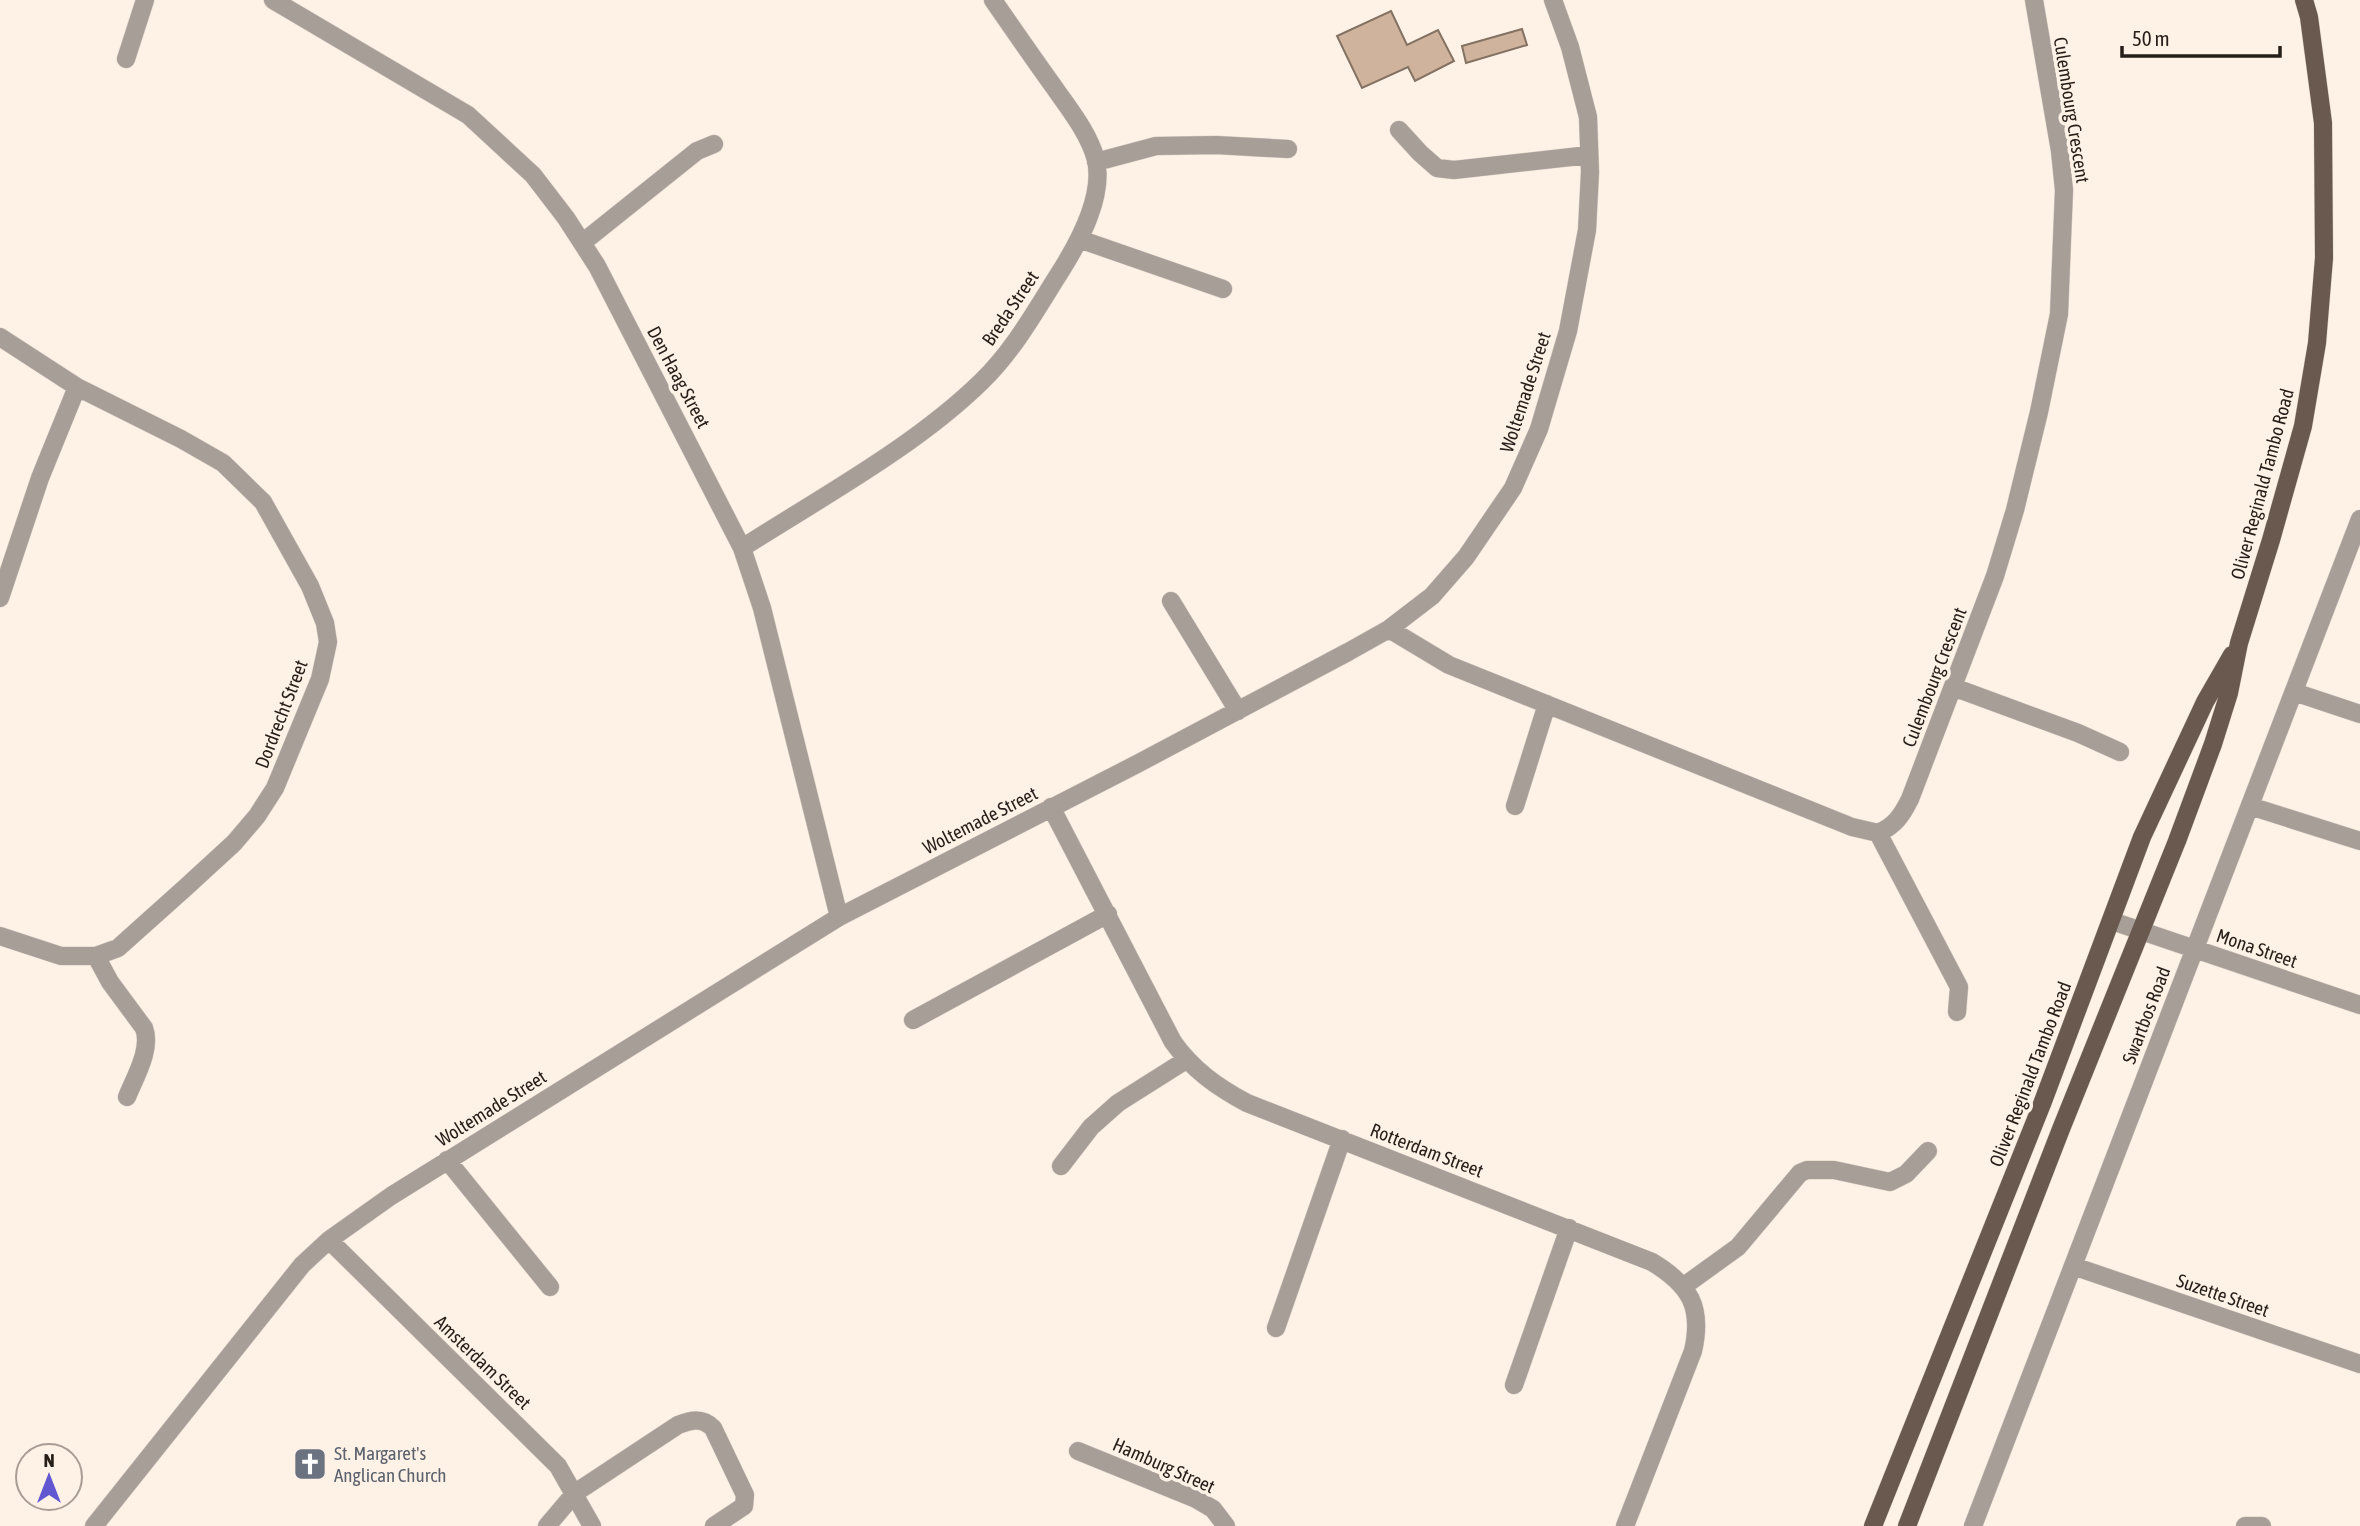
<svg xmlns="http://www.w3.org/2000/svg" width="2360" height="1526" viewBox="0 0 2360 1526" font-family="'Asap Condensed',sans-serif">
	<rect width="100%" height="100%" fill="#fef2e7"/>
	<path fill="#cfb39c" stroke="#837162" stroke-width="2" d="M1391,11L1407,45L1438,30L1454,61L1415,81L1408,67L1362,88L1337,36Z
		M1522,29L1527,45L1466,63L1462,46Z"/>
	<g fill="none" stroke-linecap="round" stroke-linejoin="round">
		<defs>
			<path id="minor" d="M273,0L468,115L533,175L566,218L597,266L742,548L762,608L839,917
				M126,59L145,0
				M1399,130L1420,153L1437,168L1454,170L1589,155
				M1096,162L1156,146L1216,145L1288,149
				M1079,239L1223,289
				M582,243L697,151L714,144
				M0,337L77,387L181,439L223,463L263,502L310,586L325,623L328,642L320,679L275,788L257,816L234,843L185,888L118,948L96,956H61L0,936
				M742,548C820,498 916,446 982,381C1015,349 1037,308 1062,269C1080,240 1104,196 1096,160C1089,133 1069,109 1054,87C1033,58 1013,29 993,0
				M0,598L40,478L77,387
				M1171,601L1238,711
				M1389,629L1449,665L1852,827L1878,833C1895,826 1902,815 1910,799L1995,576L2015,510L2039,412L2059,314L2064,190L2060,151L2034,0
				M1953,687L2078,733L2120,752
				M2294,692L2360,714
				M1515,806L1547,704
				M2250,806L2360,841
				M1051,807L1173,1042C1193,1070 1217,1087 1247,1103L1652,1262C1690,1285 1703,1307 1693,1351L1625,1526
				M1878,833L1959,987L1957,1012
				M2112,921L2360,1005
				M96,956L110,982L144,1028C152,1049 135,1077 127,1097
				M913,1020L1108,914
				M447,1160L550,1287
				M1061,1166L1091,1127L1118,1103L1186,1060
				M329,1240L558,1466L592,1526
				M2073,1266L2360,1364
				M1684,1286L1738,1247L1800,1173L1807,1170H1834L1890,1182L1906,1174L1928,1151
				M1276,1328L1342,1139
				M1514,1385L1569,1228
				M1078,1451L1196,1499L1213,1509L1226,1526
				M94,1526L302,1265L329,1240L391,1196L839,917L1137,764L1348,652L1389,629L1432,596L1466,557L1513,488L1539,429L1568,331L1587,230L1590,172L1588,117L1570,47L1553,0
				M547,1526L575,1493L678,1425C691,1420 702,1417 713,1428L745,1495L744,1506L714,1526
				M1973,1526L2360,519
				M2245,1526H2262"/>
			<path id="major" d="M1873,1526L2042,1104L2142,837L2205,702L2232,655
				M1907,1526L2061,1129L2177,841L2213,744L2229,693L2239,643L2271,540L2303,426L2317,343L2324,258L2323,123L2309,17L2304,0"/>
		</defs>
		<use href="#minor" stroke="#dbd0c6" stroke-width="19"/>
		<use href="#major" stroke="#dbd0c6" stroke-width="19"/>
		<use href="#minor" stroke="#a89e98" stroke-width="18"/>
		<use href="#major" stroke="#69594e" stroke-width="18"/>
	</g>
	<defs>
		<symbol id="church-square" viewBox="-11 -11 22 22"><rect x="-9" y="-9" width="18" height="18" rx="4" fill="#6b7280" stroke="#fef2e7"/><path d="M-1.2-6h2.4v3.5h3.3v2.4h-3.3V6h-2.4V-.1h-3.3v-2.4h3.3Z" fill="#fff"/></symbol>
	</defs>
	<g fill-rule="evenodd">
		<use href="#church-square" x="291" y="1445" width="38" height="38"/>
	</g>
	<g text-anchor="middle" stroke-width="7" stroke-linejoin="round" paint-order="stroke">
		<g font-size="19" fill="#261e18" stroke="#fef2e7">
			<text transform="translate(2072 110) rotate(81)" y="7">Culembourg Crescent</text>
			<text transform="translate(1010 308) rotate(-56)" y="7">Breda Street</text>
			<text transform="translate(679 377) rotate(62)" y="7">Den Haag Street</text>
			<text transform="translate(1525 392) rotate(-72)" y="7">Woltemade Street</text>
			<text transform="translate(2262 484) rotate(-75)" y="7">Oliver Reginald Tambo Road</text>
			<text transform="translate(1934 677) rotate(-69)" y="7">Culembourg Crescent</text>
			<text transform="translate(281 714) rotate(-69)" y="7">Dordrecht Street</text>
			<text transform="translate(980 820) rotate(-27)" y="7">Woltemade Street</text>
			<text transform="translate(2257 948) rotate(19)" y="7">Mona Street</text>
			<text transform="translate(2146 1015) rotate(-69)" y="7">Swartbos Road</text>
			<text transform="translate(2030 1074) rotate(-69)" y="7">Oliver Reginald Tambo Road</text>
			<text transform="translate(491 1108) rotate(-32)" y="7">Woltemade Street</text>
			<text transform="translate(1427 1150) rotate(21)" y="7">Rotterdam Street</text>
			<text transform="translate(2223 1295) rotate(19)" y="7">Suzette Street</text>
			<text transform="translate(483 1362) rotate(44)" y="7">Amsterdam Street</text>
			<text transform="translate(1164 1465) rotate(24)" y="7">Hamburg Street</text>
		</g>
		<g font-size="19" fill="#5b616d" stroke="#fef2e7" text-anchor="start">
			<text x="334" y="1460">St. Margaret's<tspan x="334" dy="22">Anglican Church</tspan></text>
		</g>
	</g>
	<g transform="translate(49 1477)"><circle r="33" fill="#fef2e7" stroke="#a89d94" stroke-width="2"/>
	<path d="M0-5L12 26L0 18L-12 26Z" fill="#6158d1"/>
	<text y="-10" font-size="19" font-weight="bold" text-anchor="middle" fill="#261e18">N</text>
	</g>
	<path d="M2122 46v10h158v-10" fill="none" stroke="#261e18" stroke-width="3.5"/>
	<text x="2132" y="46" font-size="21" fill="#261e18" stroke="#fef2e7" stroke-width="5" paint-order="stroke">50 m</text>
</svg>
